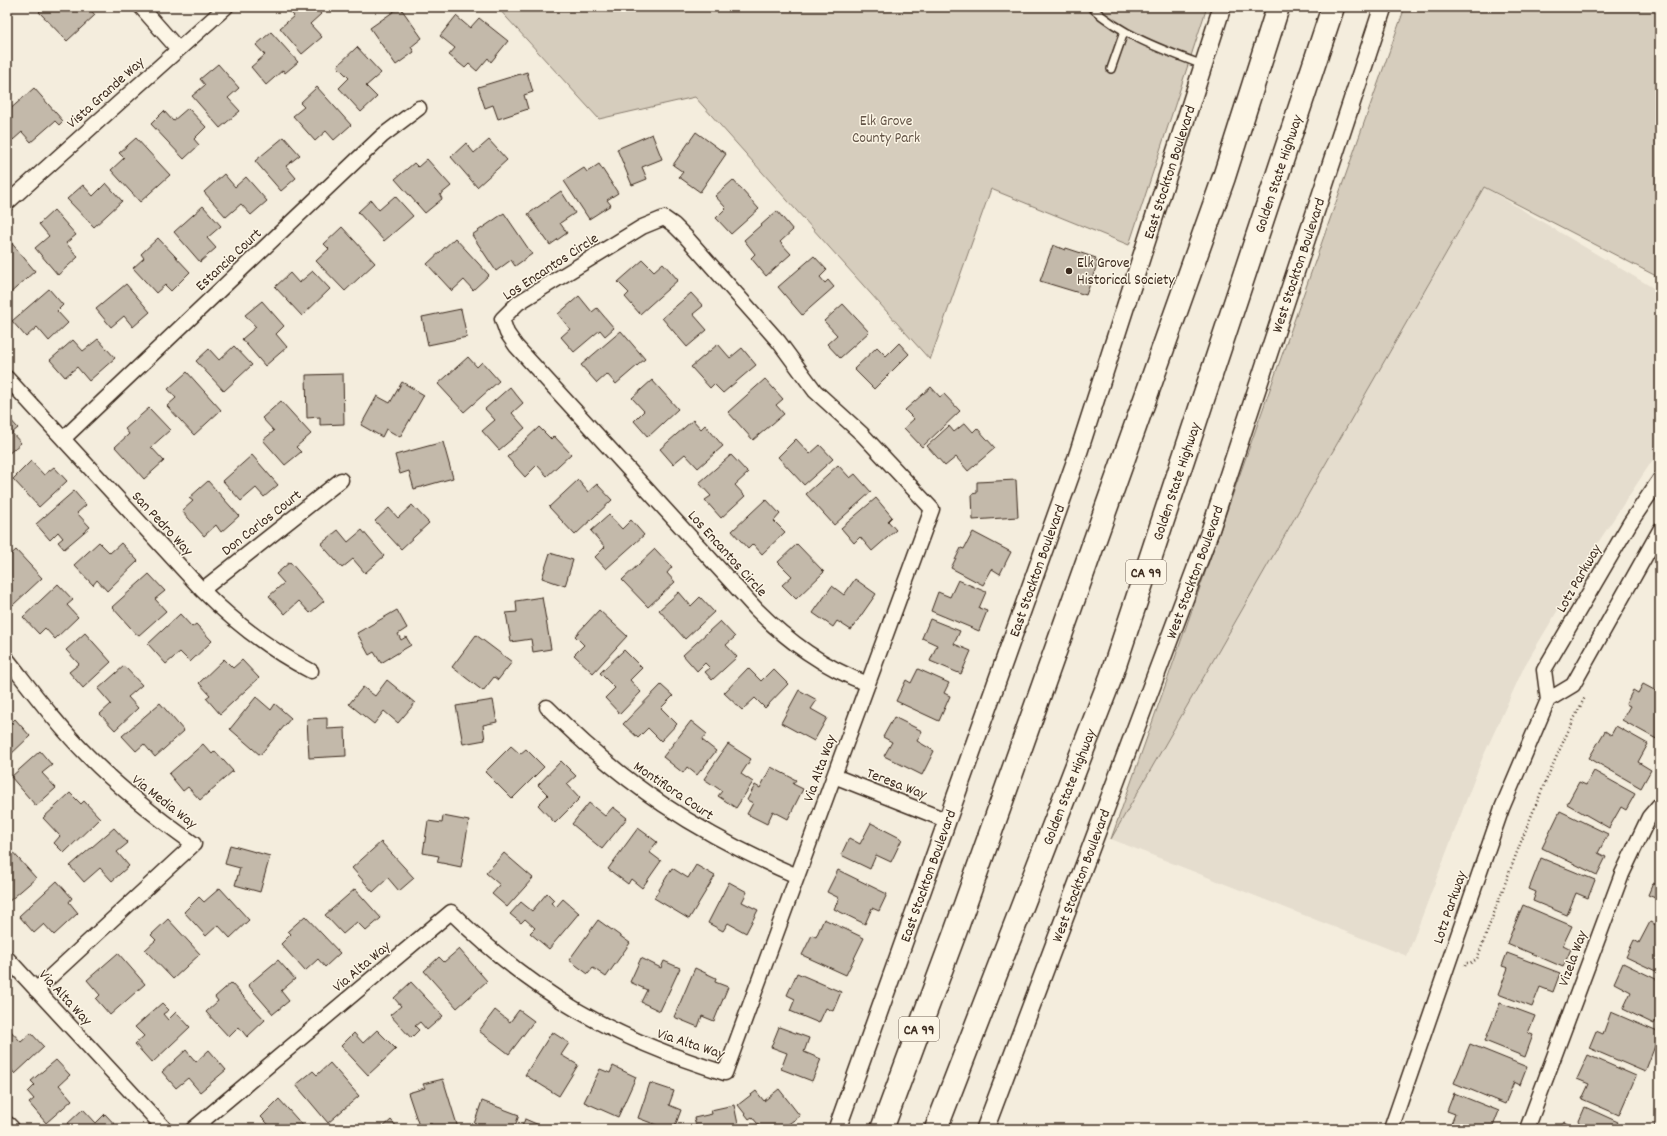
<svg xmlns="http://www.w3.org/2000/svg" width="1667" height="1136" viewBox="0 0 1667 1136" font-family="Dekko,sans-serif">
	<rect width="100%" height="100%" fill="#f4eddd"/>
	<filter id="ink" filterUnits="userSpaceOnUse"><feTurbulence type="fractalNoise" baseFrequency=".025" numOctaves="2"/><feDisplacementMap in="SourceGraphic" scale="8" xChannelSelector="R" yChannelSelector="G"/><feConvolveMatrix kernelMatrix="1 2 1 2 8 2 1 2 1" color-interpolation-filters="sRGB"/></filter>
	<g filter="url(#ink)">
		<path fill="#e5ddce" d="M1484,187L1660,292V449L1601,538L1525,665L1482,759L1407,956L1111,839Z"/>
		<path fill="#d6cdbd" stroke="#887c6e" d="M497,7H1207L1129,245L991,189L930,360L695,97L599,119Z
			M1405,7H1660V278L1484,187L1111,839Z"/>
		<path fill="#c3b9aa" stroke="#3b2a1e" d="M44,7H71L72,9L74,7H88L95,15L67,41L39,12Z
			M286,7H315L321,14L310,24L322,37L302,54L280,28L294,16Z
			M400,7L422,38L411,47L414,52L396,65L370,28Z
			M456,16L470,28L479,18L508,41L491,62L488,58L477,71L469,64L465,68L449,55L455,48L440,36Z
			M271,32L298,62L285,73L283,70L266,85L251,67L265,55L256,45Z
			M357,47L381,73L366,86L377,97L361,112L339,88L349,78L337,66Z
			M218,64L239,88L228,98L240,111L220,128L192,96L205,85L200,79Z
			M527,72L533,92L524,95L528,109L498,119L493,105L485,108L478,87Z
			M317,87L351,125L334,140L326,131L315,141L293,116L304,107L300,103Z
			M34,88L63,121L59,125L55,121L31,142L22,132L13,140L7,133V112Z
			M188,108L206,127L194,139L199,145L184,159L151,124L164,111L173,121Z
			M696,132L726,154L700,192L679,177L683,172L673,165Z
			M652,134L662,159L642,167L647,179L632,185L617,149Z
			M284,137L300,155L286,166L296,178L281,191L255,161Z
			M136,138L170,175L140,202L111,170L124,158L119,153Z
			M489,140L507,160L477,187L451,157L466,143L474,153Z
			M427,159L451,186L440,195L442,199L425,213L395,179L414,163L418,167Z
			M599,164L618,193L607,200L611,205L589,219L564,181L584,168L587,172Z
			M224,174L235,187L246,177L267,201L251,215L241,204L226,217L204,192Z
			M733,180L759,209L731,234L716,218L726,208L715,196Z
			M106,183L122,201L94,227L67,199L83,185L93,196Z
			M561,191L575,213L560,223L567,233L550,245L528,214Z
			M395,196L413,216L384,241L358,212L371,200L379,210Z
			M203,206L221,226L207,238L216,248L200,262L174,232Z
			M54,210L76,235L66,243L78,257L58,275L35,248L49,236L39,224Z
			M777,211L793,230L780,242L791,254L766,276L751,258L755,254L744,240Z
			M504,213L532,254L515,266L511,260L496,271L472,235Z
			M342,227L375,263L345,291L316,261L329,249L324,244Z
			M158,238L190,272L171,291L165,285L156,293L133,268L144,258L141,254Z
			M455,238L489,275L473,290L464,280L452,291L427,264Z
			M9,240L35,271L7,296V242Z
			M1053,245L1065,250L1066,248L1096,258L1094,261L1098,262L1086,295L1040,281Z
			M814,256L827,270L820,277L825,283L828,280L834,287L802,315L778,287Z
			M643,260L654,271L663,263L678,280L640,314L625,297L629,293L618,282Z
			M313,271L330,289L302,316L275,287L290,273L299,283Z
			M126,284L150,312L133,327L124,316L111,327L96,309Z
			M49,289L63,305L57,311L68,323L49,341L37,327L26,337L12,321Z
			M691,293L703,306L693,314L707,330L687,347L662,318Z
			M579,296L592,312L597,308L614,328L605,336L600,330L574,352L561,337L570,329L558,314Z
			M262,301L284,326L276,334L287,347L265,366L242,339L256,327L245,315Z
			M843,304L869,332L840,358L827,344L837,335L824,321Z
			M461,309L467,337L428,345L422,317Z
			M621,331L645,359L616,384L607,374L597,383L581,365Z
			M98,339L115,358L89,381L77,367L65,377L50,360L73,340L83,351Z
			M899,343L909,354L874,389L854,369L877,347L886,356Z
			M718,344L730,358L742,348L756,365L723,393L714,384L710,388L691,367Z
			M234,346L252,365L224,391L196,361L209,349L219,360Z
			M468,357L477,367L482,362L499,381L464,412L438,384Z
			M187,372L221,410L194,435L167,406L176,398L168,389Z
			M343,374L344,424L320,425V417L307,418L306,375Z
			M765,379L783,399L776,405L784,414L753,440L728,412Z
			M652,380L678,409L648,437L634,421L644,411L632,398Z
			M402,382L424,395L400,437L386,429L382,437L361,425L377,396L390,403Z
			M510,387L523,403L512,413L525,428L499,450L482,431L495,420L485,409Z
			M931,387L940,397L944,394L960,411L922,447L904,428L914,419L905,410Z
			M281,401L311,434L296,447L301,452L285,465L263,440L274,431L262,418Z
			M149,408L170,430L151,447L164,461L144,479L115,447L129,434L125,429Z
			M7,416L18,428L12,433L21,443L7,455Z
			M693,420L701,429L705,425L723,446L698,468L685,454L673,464L660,449Z
			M965,423L973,432L977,428L995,448L968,471L956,457L945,466L927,446L949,426L954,432Z
			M539,427L551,439L554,436L571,454L547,476L537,465L525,477L507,457Z
			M796,439L810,454L820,445L833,459L804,485L778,457Z
			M443,442L453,478L414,489L409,471L400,474L395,455Z
			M252,455L278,485L264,497L256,488L241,501L223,481Z
			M731,455L748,473L735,485L745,496L721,518L705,500L711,496L699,483Z
			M31,461L44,475L54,467L67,481L39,507L13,479Z
			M838,465L850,478L855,474L871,492L834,525L806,494Z
			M578,480L588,492L597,484L612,500L575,535L549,507Z
			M1016,480L1018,517L973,520L972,494L977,493V482Z
			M208,481L239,516L221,532L216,525L204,536L182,511L193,501L189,498Z
			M74,491L86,505L77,513L90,527L64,549L58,542L63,538L58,532L50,540L36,524Z
			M876,498L892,517L888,521L896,530L872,551L860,537L854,543L841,528Z
			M766,499L780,514L774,521L785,532L762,554L753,544L748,549L732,531Z
			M412,505L429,523L401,549L375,521L389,508L398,518Z
			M609,515L622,529L631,520L644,535L606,569L595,557L605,547L591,531Z
			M338,530L348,542L362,530L384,556L365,573L353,559L342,568L321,544Z
			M973,532L1011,552L1000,574L992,569L983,585L951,568L961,548L964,549Z
			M99,542L110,553L121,543L138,561L107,591L97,580L93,585L74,565Z
			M797,544L824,572L796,599L782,585L792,576L778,562Z
			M655,549L672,567L667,573L675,582L648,607L622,580Z
			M16,550L42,578L13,605L7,599V582L10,580L7,577V558Z
			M550,553L573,560L565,586L542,578Z
			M290,562L324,601L310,613L299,601L285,614L269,596L284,583L276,574Z
			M149,574L165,591L155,599L166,611L138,636L112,607Z
			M855,579L876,594L851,630L837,621L833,627L813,613L832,586L844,595Z
			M958,580L986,592L979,608L987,611L979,631L931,611L938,592L950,597Z
			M58,584L73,600L67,605L78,617L55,639L45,628L39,634L23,617Z
			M679,592L691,606L700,597L714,612L685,639L659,610Z
			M542,597L551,649L533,652L531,639L511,642L506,613L517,612L516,601Z
			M397,610L407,628L398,634L401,640L406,637L411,645L381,663L374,652L369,655L357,633Z
			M599,610L627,636L593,673L574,655L584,645L575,636Z
			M180,614L192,627L196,624L212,641L190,662L180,652L166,664L148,644Z
			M930,619L960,631L954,644L971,651L961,674L930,661L937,645L922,638Z
			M720,621L735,637L726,645L737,657L712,680L705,672L710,668L705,663L697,671L683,655Z
			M85,633L111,662L83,688L69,672L79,664L66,650Z
			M476,635L512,662L498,680L494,677L483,691L452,667Z
			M624,650L642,668L630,680L641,692L620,714L605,698L615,688L600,673Z
			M224,659L233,668L242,660L259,678L220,714L206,698L210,695L199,683Z
			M124,666L142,685L128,697L138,708L115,730L100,714L111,704L98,689Z
			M748,668L761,681L773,669L788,684L765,708L755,698L742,710L724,693Z
			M918,669L949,683L944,693L950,696L939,721L896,701L906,680L911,683Z
			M387,680L415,703L398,723L384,711L374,724L349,704L363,687L375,696Z
			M1643,684L1660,693V741L1622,720L1630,706L1626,704L1633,690L1638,693Z
			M661,685L673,696L661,708L677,724L661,741L648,728L638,738L623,724Z
			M799,690L817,700L811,709L827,718L814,741L781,723Z
			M256,697L271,710L275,704L291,718L260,755L230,729Z
			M493,700L497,722L483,725L485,740L463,744L456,706Z
			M160,703L184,731L155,757L144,744L136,751L122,736Z
			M894,717L922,731L917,741L934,751L922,775L884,756L892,742L883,737Z
			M327,718V729L345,728L346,756L309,758L307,719Z
			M15,719L30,736L7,758V721L10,724Z
			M691,721L707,734L702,740L716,751L697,775L687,767L683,773L663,757Z
			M1616,726L1648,744L1638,762L1651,770L1641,788L1589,758L1605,731L1611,735Z
			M203,744L212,754L215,751L233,771L200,800L188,787L183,791L169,774Z
			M728,744L751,759L741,774L753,782L736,808L718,796L722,791L704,779Z
			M511,746L520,754L526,749L544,767L512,799L485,772Z
			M40,751L52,765L42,773L56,788L36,806L11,777Z
			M561,761L576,776L567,784L580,798L555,823L538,805L548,795L538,785Z
			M771,767L796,780L793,784L803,789L788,819L773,811L767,824L747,814L753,803L747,800L755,785L760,788Z
			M1594,771L1635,794L1626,810L1621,807L1609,828L1567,804L1579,782L1586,785Z
			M70,793L81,804L84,801L100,818L64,853L54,843L60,836L43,818Z
			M589,803L605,816L613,807L627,818L602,849L572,824Z
			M1560,811L1608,834L1598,853L1606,857L1597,875L1542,848Z
			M443,816L469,821L461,867L437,862L439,856L423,853L428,821L442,823Z
			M871,823L902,839L891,862L876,855L870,869L841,855L849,838L860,844Z
			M114,828L128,843L117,852L129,866L112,881L100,868L84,882L70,866Z
			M638,828L657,842L649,852L661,861L642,888L631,879L628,884L608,869Z
			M381,842L414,878L399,891L388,878L373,892L352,868Z
			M230,845L270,856L260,892L235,885L240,868L225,864Z
			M10,849L36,878L7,903V852Z
			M504,853L533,878L507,907L492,894L500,885L486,873Z
			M1541,858L1595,880L1588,898L1576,893L1567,915L1533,901L1536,892L1529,889Z
			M696,865L715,876L689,919L654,898L672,868L688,878Z
			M838,870L887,894L879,911L872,908L865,924L834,909L839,898L827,892Z
			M1660,879V900L1648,895L1653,883L1657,885Z
			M57,881L72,898L69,902L78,913L54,935L44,924L34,933L19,916Z
			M729,882L747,892L742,902L758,910L746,933L728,923L723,931L708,923Z
			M220,888L249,920L230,938L218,925L206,936L184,912L199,897L204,902Z
			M355,889L381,918L366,931L357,922L343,934L325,915Z
			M547,893L554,900L551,903L556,907L563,899L579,913L549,949L530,933L535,928L525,919L521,923L510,914L521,902L532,911Z
			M1523,905L1572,926L1563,945L1571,949L1563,967L1507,943Z
			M305,916L340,953L325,967L318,959L305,971L281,944L291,934L288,931Z
			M168,919L200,954L173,979L145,950L156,940L151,935Z
			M824,919L864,938L846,975L802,955L812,935L816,937Z
			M598,920L630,943L606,977L593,968L588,974L569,960Z
			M1650,922L1660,927V973L1626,957L1634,940L1639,943Z
			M459,949L487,981L457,1008L424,971L439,957L444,962Z
			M118,953L145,984L110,1015L96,999L100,995L87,980Z
			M1507,953L1560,973L1553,992L1540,987L1532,1007L1498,994L1508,968L1502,966Z
			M641,958L661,968L664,961L680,968L660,1011L641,1002L647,990L630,982Z
			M278,960L295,979L281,991L289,1001L273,1014L248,985Z
			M1623,963L1660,981V1014L1654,1024L1623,1009L1631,992L1614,983Z
			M695,968L716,978L715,982L728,987L714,1021L702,1016L698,1027L674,1017Z
			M797,973L841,992L833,1011L826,1008L819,1023L790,1011L795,999L787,995Z
			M411,982L443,1016L427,1030L420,1022L415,1026L419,1030L411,1038L390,1015L401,1006L394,998Z
			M231,983L265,1020L247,1037L239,1027L229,1037L206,1012L218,1001L215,997Z
			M162,1003L169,1010L163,1014L168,1020L176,1012L190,1027L152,1063L135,1044L144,1036L135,1027Z
			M1500,1003L1535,1016L1528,1033L1533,1035L1525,1057L1485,1041Z
			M495,1010L510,1022L519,1010L534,1021L509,1054L479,1031Z
			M1611,1012L1660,1033L1645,1072L1589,1048L1596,1031L1603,1034Z
			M779,1027L809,1038L804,1052L821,1059L812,1081L781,1069L787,1053L771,1047Z
			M8,1028L21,1042L31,1033L44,1047L15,1074L7,1065Z
			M377,1030L396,1049L368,1075L341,1046L354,1033L363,1043Z
			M552,1032L569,1043L561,1055L578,1065L559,1096L525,1075Z
			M1470,1044L1527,1067L1520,1085L1514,1082L1505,1104L1454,1083Z
			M186,1050L196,1062L209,1050L226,1070L200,1092L188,1078L176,1088L162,1072Z
			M1588,1055L1636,1076L1619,1115L1582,1099L1589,1084L1577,1079Z
			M56,1060L70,1075L59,1085L72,1100L46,1123L29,1103L34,1099L28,1092L35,1085L31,1081Z
			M330,1063L359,1096L328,1123L296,1085L313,1071L317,1075Z
			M613,1066L636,1077L618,1117L584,1102L600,1069L610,1073Z
			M443,1079L458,1128L432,1129L431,1123L419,1126L408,1093L425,1088L423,1084Z
			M650,1083L674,1091L669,1105L681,1110L674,1129H667L638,1118Z
			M779,1089L800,1116L787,1125L790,1129H762L752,1117L749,1119L738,1105L756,1091L764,1101Z
			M1454,1093L1499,1111L1492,1129H1449L1455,1114L1447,1111Z
			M279,1099L306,1129H265L269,1125L261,1117Z
			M482,1101L519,1115L514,1129H486L474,1124Z
			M734,1105L739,1129H697L694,1118L712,1114L711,1110Z
			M1585,1107L1618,1122L1615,1128L1617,1129H1560L1564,1122L1576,1128Z
			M83,1109L96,1123L105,1114L119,1129H68L65,1126Z
			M1660,1115V1129H1653Z
			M525,1119L548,1129H521Z
			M391,1120L399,1129H381Z"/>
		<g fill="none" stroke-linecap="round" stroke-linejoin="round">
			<defs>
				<path id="service" d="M1091,7C1123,36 1163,50 1203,65
					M1111,69L1124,32"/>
				<path id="minor" d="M141,7L178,49
					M7,203L226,7
					M7,378L202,590C235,623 270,650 311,671
					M63,439L382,136L419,108
					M202,590L341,480
					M7,659C33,692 58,726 88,756C120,789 156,817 194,844L36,990
					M1548,700L1573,685L1660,530
					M547,707C624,785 697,833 797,876
					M834,776L948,821
					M7,958L165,1129
					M193,1129L451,912C534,994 614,1039 725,1073L932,509L862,434L815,391L779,342L686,237L674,225L664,218L642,227L518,303L502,319L507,333L516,346L756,609C789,642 823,667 868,684
					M1391,1129L1502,808L1548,700L1544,670L1630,523L1660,479
					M1527,1129L1622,874L1649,817L1660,804"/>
				<g id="tertiary">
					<path d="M7,1125L11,1129"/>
					<path id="s1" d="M837,1129L1077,457L1222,7"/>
					<path id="s2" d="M985,1129L1210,531L1383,7"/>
				</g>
				<g id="motorway">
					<path d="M882,1129L956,930L1224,177L1278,7"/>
					<path id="s3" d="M936,1129L1111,677L1333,7"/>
				</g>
			</defs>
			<use href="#service" stroke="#3b2a1e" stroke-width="10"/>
			<use href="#minor" stroke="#3b2a1e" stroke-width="17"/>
			<use href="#tertiary" stroke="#3b2a1e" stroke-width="20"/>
			<use href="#motorway" stroke="#3b2a1e" stroke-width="25"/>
			<path stroke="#3b2a1e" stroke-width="2.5" stroke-dasharray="1 3" stroke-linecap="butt" d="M1465,966L1466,963H1470L1477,959C1510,870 1542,781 1585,697"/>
			<use href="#service" stroke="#fcf5e5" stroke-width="7"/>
			<use href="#minor" stroke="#fcf5e5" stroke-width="14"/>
			<use href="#tertiary" stroke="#fcf5e5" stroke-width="17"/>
			<use href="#motorway" stroke="#fcf5e5" stroke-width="22"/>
		</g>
	</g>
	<circle fill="#3b2a1e" stroke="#fcf5e5" stroke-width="1.5" cx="1069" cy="271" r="4"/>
	<g text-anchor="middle" stroke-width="3" stroke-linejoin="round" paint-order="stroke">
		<g fill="#fcf5e5" stroke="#75675a" stroke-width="1">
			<rect x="1126" y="560" width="40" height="24" rx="3"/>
			<rect x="899" y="1017" width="40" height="24" rx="3"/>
		</g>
		<g font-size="14" font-weight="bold" fill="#3b2a1e">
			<text x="1146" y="577">CA 99</text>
			<text x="919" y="1034">CA 99</text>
		</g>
		<g font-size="15" fill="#3b2a1e" stroke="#fcf5e5">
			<text transform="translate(105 92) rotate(-42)" y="5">Vista Grande Way</text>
			<text dy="5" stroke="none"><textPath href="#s1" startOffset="1013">East Stockton Boulevard</textPath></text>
			<text dy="5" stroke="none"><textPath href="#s3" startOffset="1015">Golden State Highway</textPath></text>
			<text transform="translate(228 259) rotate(-43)" y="5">Estancia Court</text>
			<text dy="5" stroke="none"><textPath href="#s2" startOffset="919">West Stockton Boulevard</textPath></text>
			<text transform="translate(550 266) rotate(-33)" y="5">Los Encantos Circle</text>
			<text dy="5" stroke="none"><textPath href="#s3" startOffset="691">Golden State Highway</textPath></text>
			<text transform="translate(261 522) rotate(-38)" y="5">Don Carlos Court</text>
			<text transform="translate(163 523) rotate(47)" y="5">San Pedro Way</text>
			<text transform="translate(728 553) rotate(48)" y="5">Los Encantos Circle</text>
			<text dy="5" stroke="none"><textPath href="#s1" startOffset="593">East Stockton Boulevard</textPath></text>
			<text dy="5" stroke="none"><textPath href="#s2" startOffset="595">West Stockton Boulevard</textPath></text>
			<text transform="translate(1578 578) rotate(-60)" y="5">Lotz Parkway</text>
			<text transform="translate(819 768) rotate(-70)" y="5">Via Alta Way</text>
			<text transform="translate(897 783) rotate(21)" y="5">Teresa Way</text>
			<text dy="5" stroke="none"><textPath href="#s3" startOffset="367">Golden State Highway</textPath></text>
			<text transform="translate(674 790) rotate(34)" y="5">Montiflora Court</text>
			<text transform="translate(165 801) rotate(38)" y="5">Via Media Way</text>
			<text dy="5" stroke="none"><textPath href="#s2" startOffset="271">West Stockton Boulevard</textPath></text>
			<text dy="5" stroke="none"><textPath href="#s1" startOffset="269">East Stockton Boulevard</textPath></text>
			<text transform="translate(1449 907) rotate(-71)" y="5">Lotz Parkway</text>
			<text transform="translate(1572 958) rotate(-70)" y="5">Vizela Way</text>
			<text transform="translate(361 966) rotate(-40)" y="5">Via Alta Way</text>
			<text transform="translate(66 997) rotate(47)" y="5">Via Alta Way</text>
			<text transform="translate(691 1043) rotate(18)" y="5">Via Alta Way</text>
		</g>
		<g font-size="15" fill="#625346" stroke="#fcf5e5">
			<text x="886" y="125">Elk Grove<tspan x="886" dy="17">County Park</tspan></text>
		</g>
		<g font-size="15" fill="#3b2a1e" stroke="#fcf5e5" text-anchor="start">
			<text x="1077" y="267">Elk Grove<tspan x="1077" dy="17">Historical Society</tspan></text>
		</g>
	</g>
	<rect width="1667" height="1136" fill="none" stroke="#fcf5e5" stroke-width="24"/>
	<rect x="12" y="12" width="1643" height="1112" fill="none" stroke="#3b2a1e" stroke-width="1.5" filter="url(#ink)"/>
</svg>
